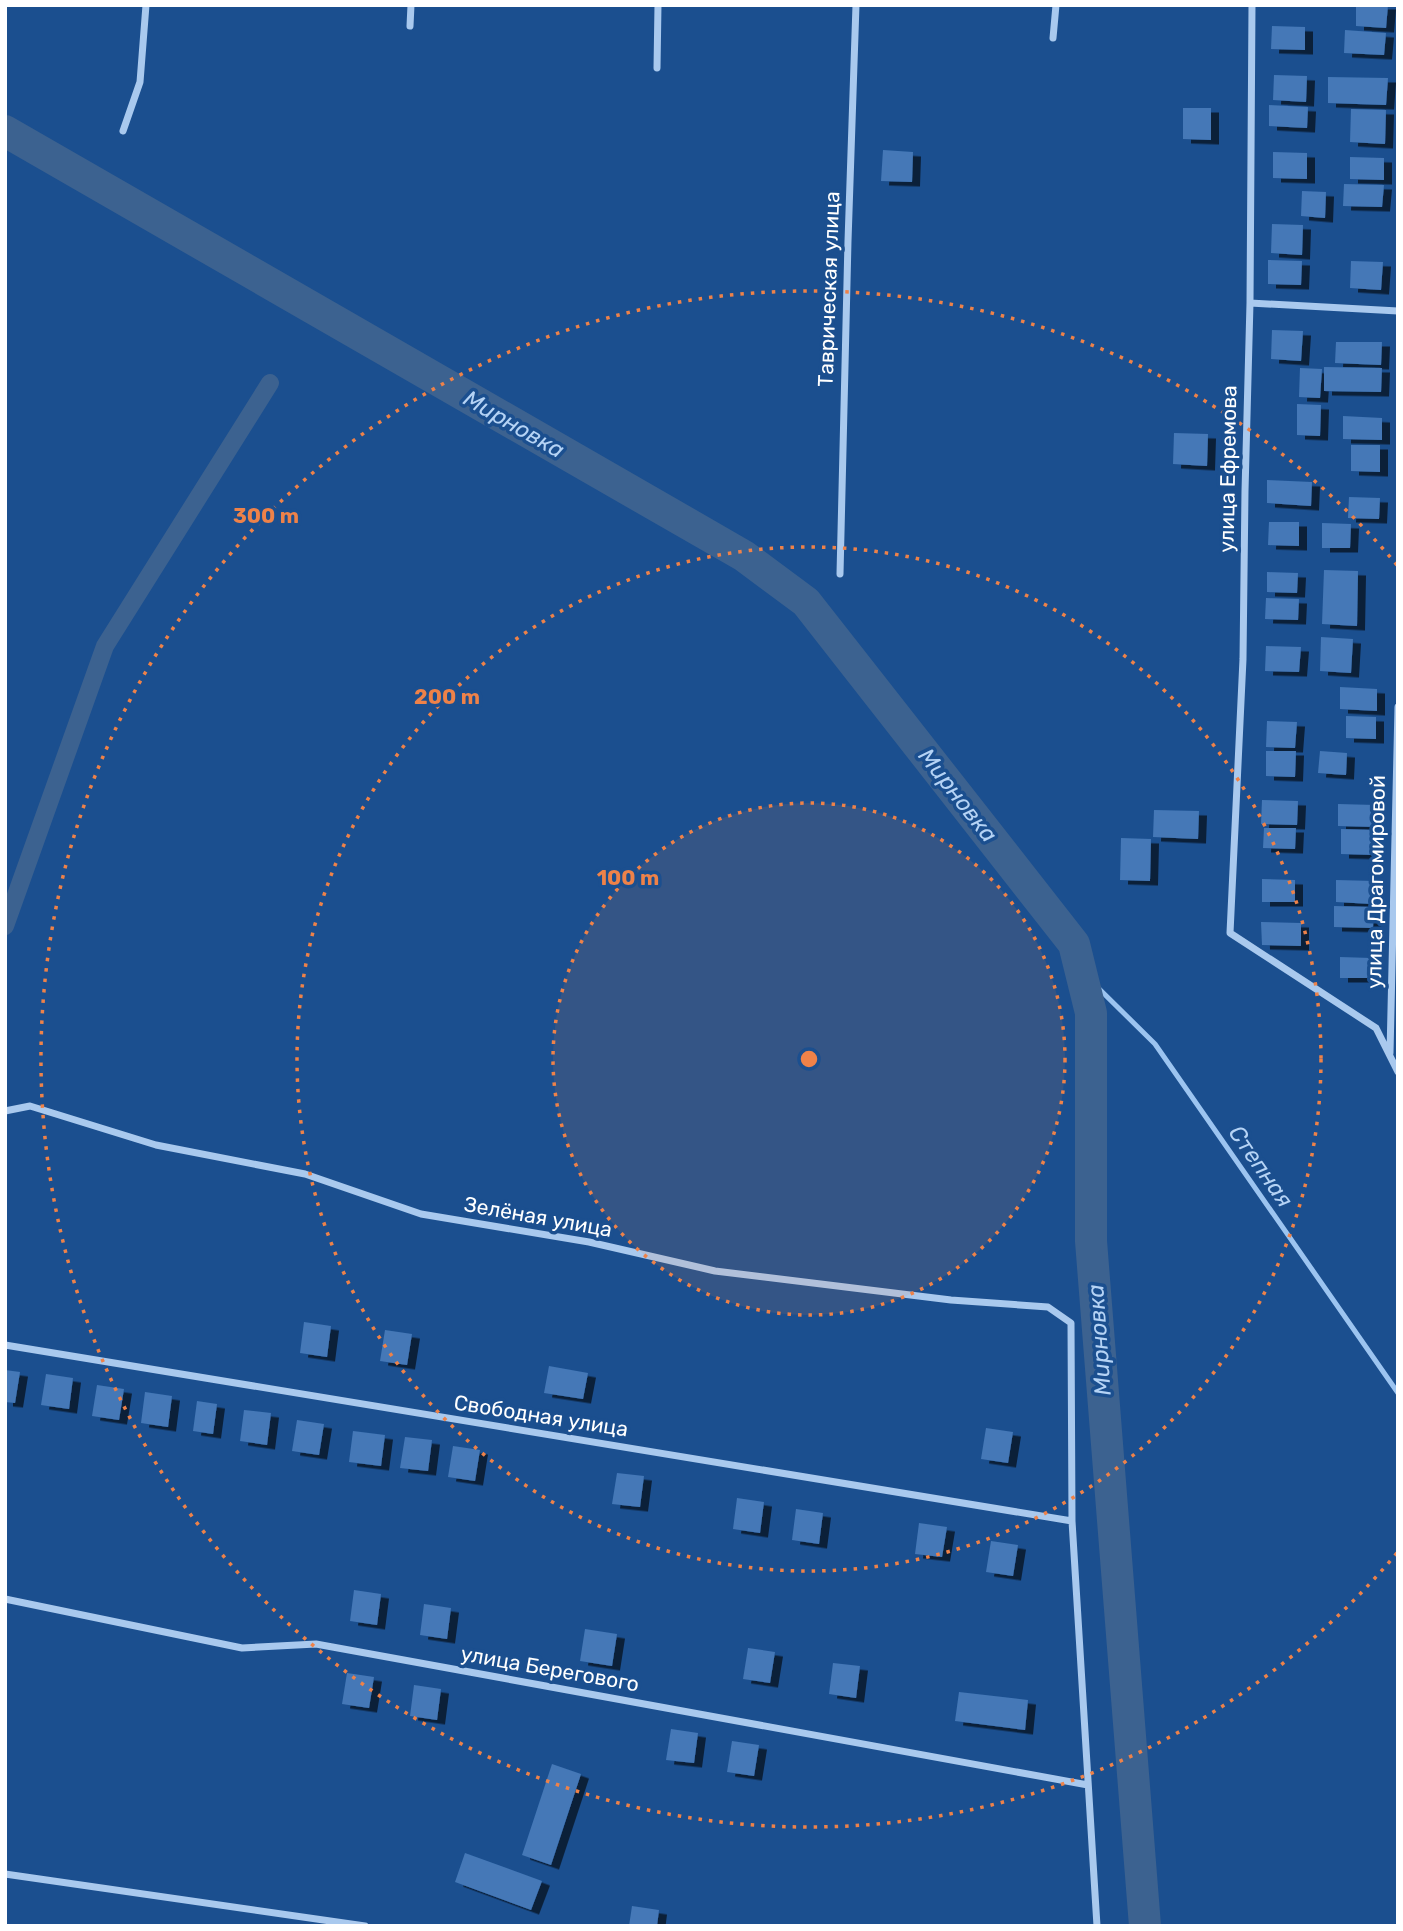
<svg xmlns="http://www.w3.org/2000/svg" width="1403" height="1931" viewBox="0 0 1403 1931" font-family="Rubik,sans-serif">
	<defs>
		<filter id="shadow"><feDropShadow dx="8" dy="4.5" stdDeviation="0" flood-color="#0009"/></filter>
	</defs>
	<rect width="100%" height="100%" fill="#1b4f8f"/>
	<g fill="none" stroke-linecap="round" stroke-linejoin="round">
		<path stroke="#9cc4f0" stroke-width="5" d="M1081,971L1155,1044L1398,1393"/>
		<path stroke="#3c6290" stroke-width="18" d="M5,926L105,646L270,383"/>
		<path stroke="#3c6290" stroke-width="32" d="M5,131L744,556L806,602L1074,944L1091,1013V1241L1145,1926"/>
	</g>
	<path fill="#4478b7" filter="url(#shadow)" d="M1356,5H1388L1386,28L1356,26Z
		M1272,26L1305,27V50L1271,49Z
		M1345,30L1386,33L1384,55L1344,53Z
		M1274,75L1307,76L1306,102L1273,100Z
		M1328,77L1388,78L1386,105L1328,103Z
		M1269,105L1308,107L1307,128L1269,126Z
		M1183,108H1211V140L1183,139Z
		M1351,109L1386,110L1385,144L1350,142Z
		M883,150L913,152L912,182L881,181Z
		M1273,152L1307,153V179L1273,178Z
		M1350,157L1384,158V180L1350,179Z
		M1344,184L1384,185L1382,207L1343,206Z
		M1302,191L1326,192L1325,218L1301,216Z
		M1272,224L1303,225L1302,255L1271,253Z
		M1268,260L1302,261L1301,285L1268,284Z
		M1351,261L1383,262L1381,290L1350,288Z
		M1272,330L1303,331L1301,361L1271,359Z
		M1336,342H1382L1381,365L1335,363Z
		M1324,367L1382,368L1381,392L1324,391Z
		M1300,368L1322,369L1320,398L1299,397Z
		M1297,404L1321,405L1320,436L1297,435Z
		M1343,416L1382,418V440L1343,439Z
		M1174,433L1208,434L1207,466L1173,464Z
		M1351,445H1380V472L1351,471Z
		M1267,480L1312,482L1311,506L1267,503Z
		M1349,497L1380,498L1379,519L1348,518Z
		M1269,522H1299V546L1268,545Z
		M1322,523L1351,524L1350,548H1322Z
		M1324,570L1358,571L1357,626L1322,624Z
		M1267,572L1298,573L1297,593L1267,592Z
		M1266,598L1299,599L1298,620L1265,619Z
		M1321,637L1353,639L1351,673L1320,671Z
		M1266,646L1301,647L1299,672L1265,671Z
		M1340,687L1377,689V711L1340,709Z
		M1346,716L1376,717V739L1346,738Z
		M1267,721L1297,722L1295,748L1266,747Z
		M1266,751H1296L1295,777L1266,776Z
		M1320,751L1347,753L1346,775L1318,773Z
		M1262,800L1298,801L1297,825L1261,824Z
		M1338,804L1375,805V827L1338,826Z
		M1154,810L1199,811L1198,839L1153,837Z
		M1264,828H1296L1295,849L1263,848Z
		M1341,829L1375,830L1374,855L1341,854Z
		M1121,838L1151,839L1150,881L1120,880Z
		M1262,879L1295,880V902H1262Z
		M1336,880L1374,881L1372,904L1336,902Z
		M1334,906L1374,907L1373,928L1334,927Z
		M1261,922L1301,923V946L1262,945Z
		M1340,957L1371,958V978H1340Z
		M304,1322L331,1326L327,1357L300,1353Z
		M385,1330L412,1334L407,1365L380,1361Z
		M549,1366L588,1373L583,1399L544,1393Z
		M5,1370L20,1372L15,1403L5,1402Z
		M46,1374L73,1378L69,1409L41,1405Z
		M97,1385L124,1389L119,1420L92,1416Z
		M145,1392L172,1396L168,1427L141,1423Z
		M197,1401L217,1404L213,1434L193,1431Z
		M244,1410L271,1413L267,1445L240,1441Z
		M297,1420L324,1424L319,1455L292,1451Z
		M986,1428L1013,1432L1008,1463L981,1459Z
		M353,1431L385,1435L381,1466L349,1462Z
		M405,1437L432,1440L428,1471L400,1468Z
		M453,1446L480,1450L475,1481L448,1477Z
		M617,1473L644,1476L640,1507L612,1504Z
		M737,1498L764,1502L760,1533L733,1529Z
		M796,1509L823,1513L819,1544L792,1540Z
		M919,1523L947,1527L942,1557L915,1554Z
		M991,1541L1018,1545L1013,1576L986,1572Z
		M354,1590L381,1594L377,1625L350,1621Z
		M424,1604L451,1608L447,1639L420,1635Z
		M585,1629L617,1634L612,1666L580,1661Z
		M748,1648L775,1652L770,1683L743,1679Z
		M833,1663L860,1666L856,1698L829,1694Z
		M347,1673L374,1677L369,1708L342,1704Z
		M414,1685L441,1689L437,1720L410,1716Z
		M959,1692L1028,1700L1025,1730L955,1721Z
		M671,1729L698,1733L694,1763L666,1760Z
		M732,1741L759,1745L754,1776L727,1772Z
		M552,1764L581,1774L551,1865L522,1855Z
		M465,1853L542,1881L531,1910L455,1882Z
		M632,1906L659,1910L657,1926H629Z"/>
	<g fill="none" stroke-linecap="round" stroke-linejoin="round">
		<path stroke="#a9c9ee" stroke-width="7" d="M1252,5L1250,303L1245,491L1243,659L1230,933L1376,1028L1398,1072
			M410,26L411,5
			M1053,38L1056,5
			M657,68L658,5
			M123,131L140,82L146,5
			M1250,303L1398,311
			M840,574L848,241L856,5
			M1390,1053L1398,707
			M5,1111L30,1106L156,1145L305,1174L421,1214L589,1242L715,1271L951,1300L1048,1307L1071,1323L1072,1521L1097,1926
			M5,1345L1072,1521
			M5,1599L242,1648L316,1644L1088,1785
			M5,1874L365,1926"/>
	</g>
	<circle cx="809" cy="1059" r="256" fill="#ee8249" fill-opacity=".12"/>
	<g fill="none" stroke="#ee8249" stroke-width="3.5" stroke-dasharray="3.5 7">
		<circle cx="809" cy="1059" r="256"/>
		<circle cx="809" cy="1059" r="512"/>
		<path d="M1397 1553A768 768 0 1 1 1397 565"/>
	</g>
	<g text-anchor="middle" stroke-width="7" stroke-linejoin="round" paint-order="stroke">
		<g font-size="21" fill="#fff" stroke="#1b4f8f">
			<text transform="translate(829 289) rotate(-88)" y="7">Таврическая улица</text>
			<text transform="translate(1228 469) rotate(-89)" y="7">улица Ефремова</text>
			<text transform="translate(1376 882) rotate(-89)" y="7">улица Драгомировой</text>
			<text transform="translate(538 1217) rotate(10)" y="7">Зелёная улица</text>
			<text transform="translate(541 1416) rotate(9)" y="7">Свободная улица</text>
			<text transform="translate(550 1669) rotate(10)" y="7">улица Берегового</text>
		</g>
		<g font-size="23" font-style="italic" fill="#b5d3f5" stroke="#1b4f8f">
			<text transform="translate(514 424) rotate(30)" y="8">Мирновка</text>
			<text transform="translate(958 795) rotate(52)" y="8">Мирновка</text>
			<text transform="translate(1261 1166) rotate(55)" y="8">Степная</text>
			<text transform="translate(1099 1340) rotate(-94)" y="8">Мирновка</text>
		</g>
	</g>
	<circle cx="809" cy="1059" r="10" fill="#ee8249" stroke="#1b4f8f" stroke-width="3.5"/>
	<g font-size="21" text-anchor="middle" font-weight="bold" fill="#ee8249" stroke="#1b4f8f" stroke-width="7" stroke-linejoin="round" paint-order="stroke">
		<text x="266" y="523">300 m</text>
		<text x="447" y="704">200 m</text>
		<text x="628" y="885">100 m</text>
	</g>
	<rect width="1403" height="1931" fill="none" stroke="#ffffff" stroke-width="14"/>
</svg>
